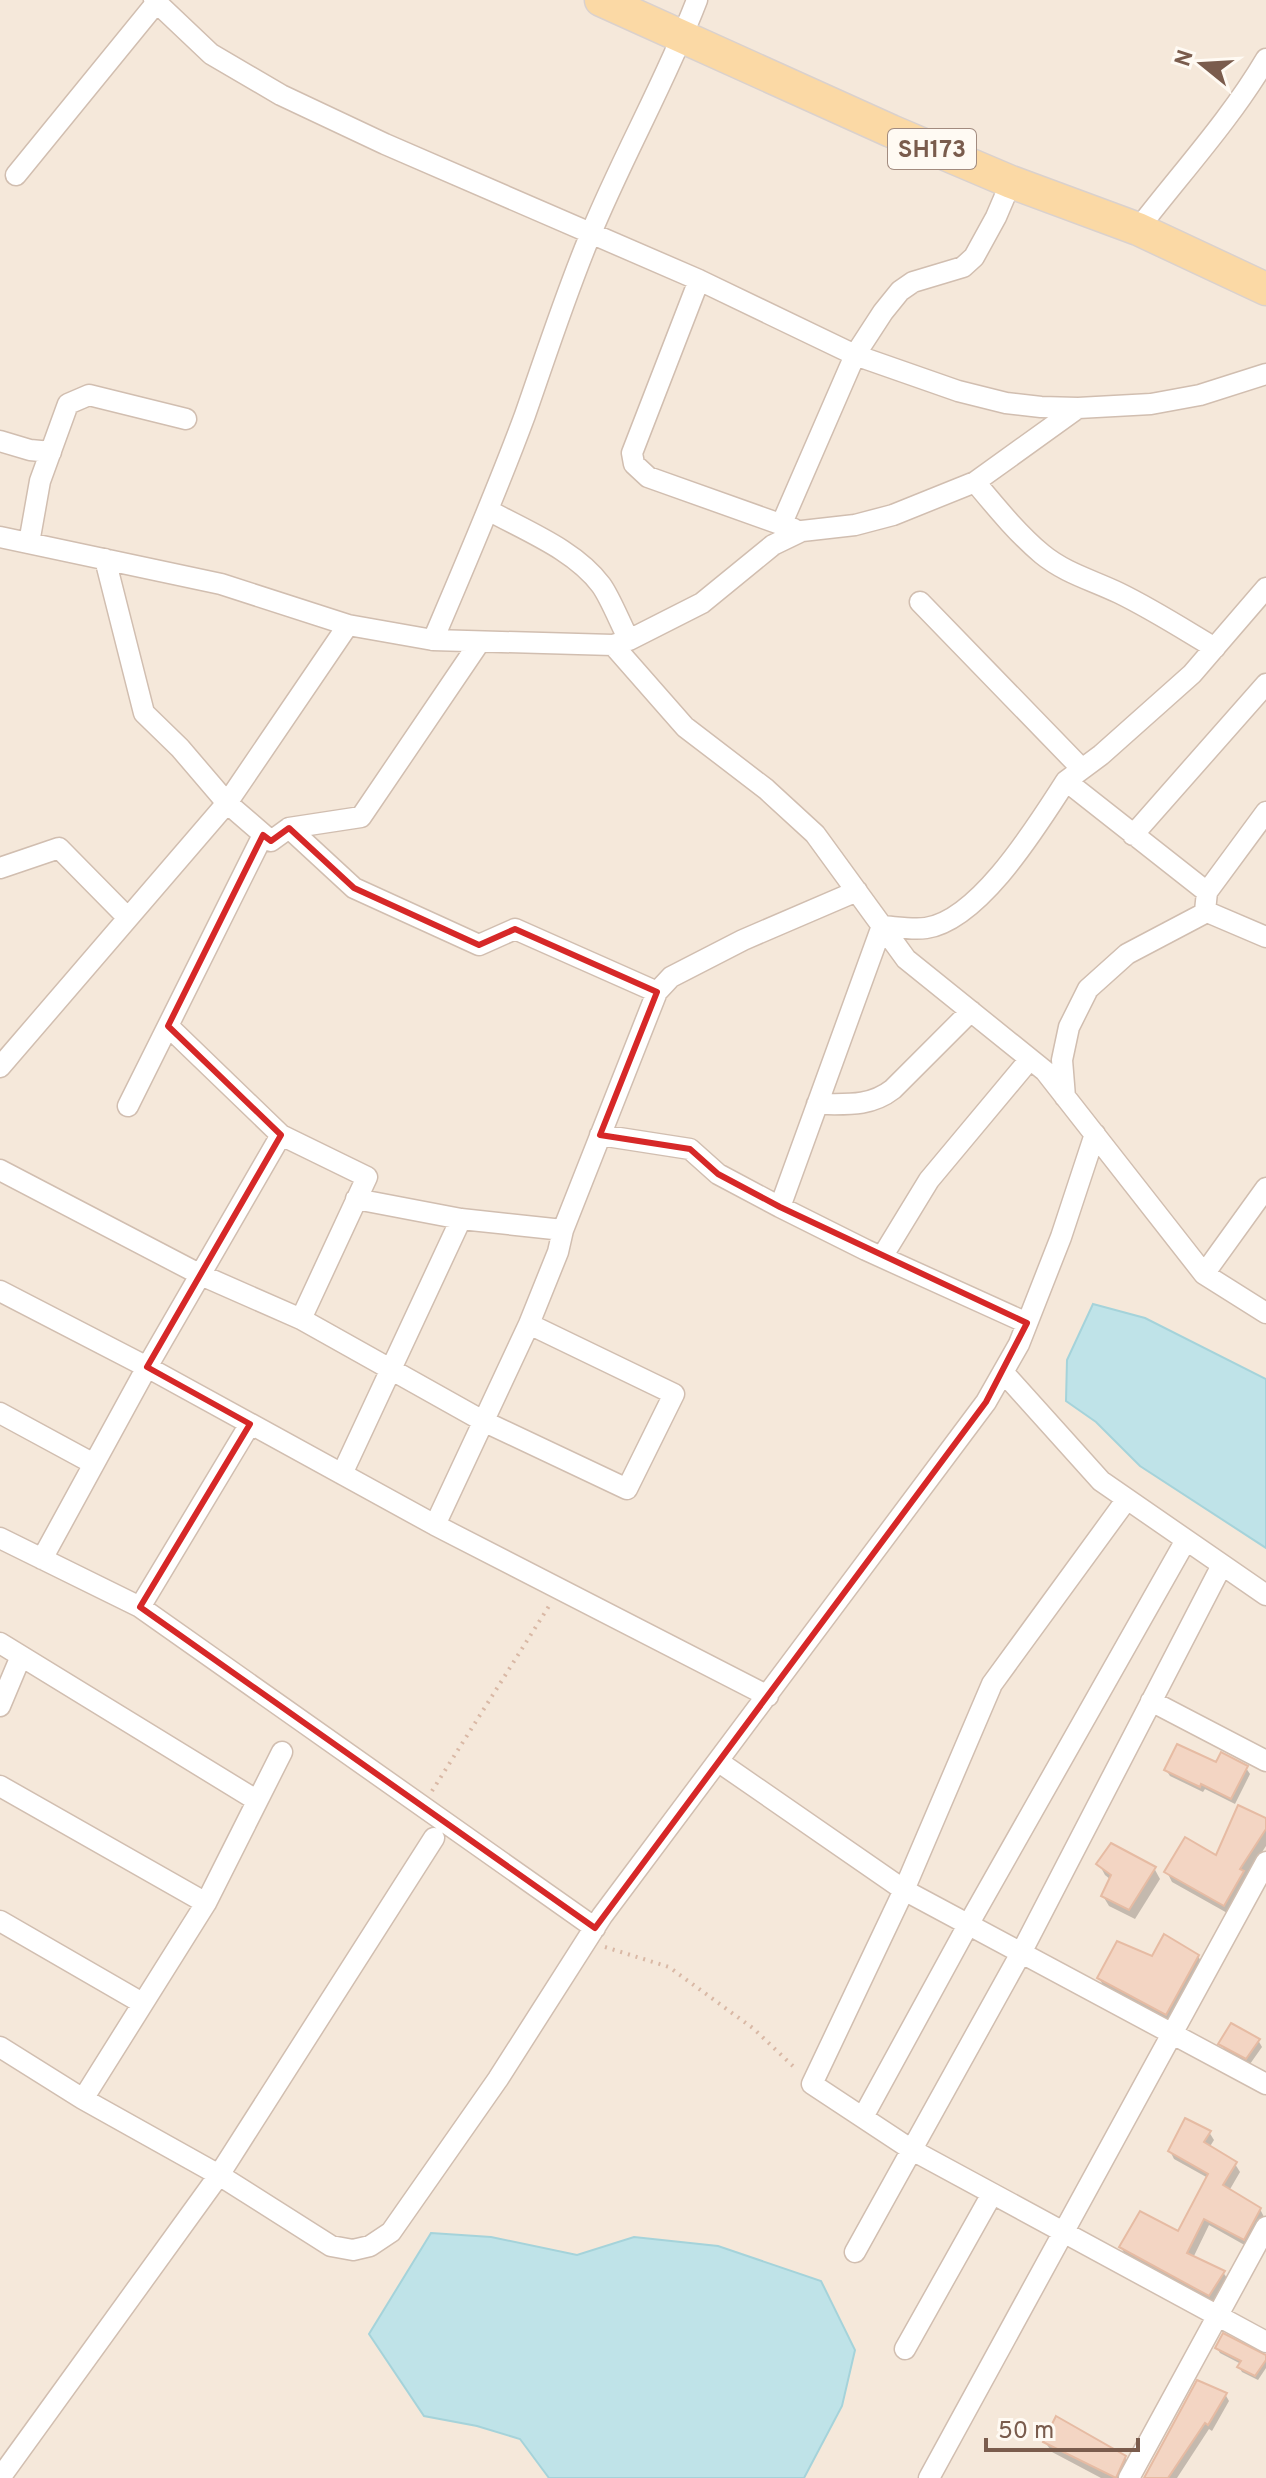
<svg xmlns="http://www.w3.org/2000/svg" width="1266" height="2478" viewBox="0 0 1266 2478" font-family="Overpass,sans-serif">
	<rect width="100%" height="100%" fill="#fdf6ec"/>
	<path fill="#f5e8da" d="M0,0H1266V2478H0Z"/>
	<path fill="#bfe3e8" stroke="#a5d3da" stroke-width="2" d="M1093,1304L1145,1318L1266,1379V1548L1140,1466L1096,1422L1066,1401L1067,1360Z
		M431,2233L491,2237L577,2255L634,2237L718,2246L821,2281L855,2350L842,2406L804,2478H549L520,2439L477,2426L424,2416L369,2334Z"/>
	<path fill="#0003" d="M1217,1764L1246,1768L1250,1774L1235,1804L1205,1789L1203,1792L1170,1776L1166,1770Z
		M1266,1821V1846L1245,1878L1248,1882L1229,1914L1172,1882L1167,1872L1217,1858Z
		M1099,1864L1154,1868L1160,1879L1135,1919L1109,1906L1103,1896L1111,1880L1105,1875Z
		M1198,1956L1202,1963L1170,2021L1103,1985L1099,1978L1153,1958Z
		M1258,2040L1262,2047L1250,2064L1225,2051L1221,2044Z
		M1209,2132L1214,2140L1209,2148L1235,2164L1240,2172L1229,2191L1260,2209L1264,2217L1248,2247L1209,2225L1193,2258L1223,2272L1228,2280L1214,2303L1125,2255L1121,2247L1179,2234L1208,2178L1174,2159L1170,2151Z
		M1217,2348L1266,2356V2368L1258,2380L1242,2372L1239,2367L1241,2364L1220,2353Z
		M1225,2394L1229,2401L1212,2431L1209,2429L1177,2478H1146Z
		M1045,2442L1125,2458L1131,2469L1126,2478H1101L1052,2452Z"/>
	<path fill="#f3d5c3" stroke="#e6bba3" stroke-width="2" d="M1177,1744L1216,1762L1221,1752L1248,1766L1231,1799L1201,1784L1200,1787L1164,1770Z
		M1238,1805L1266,1818V1829L1240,1869L1244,1871L1224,1906L1164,1872L1185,1837L1216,1855Z
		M1111,1843L1156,1867L1129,1910L1101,1896L1111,1875L1096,1864Z
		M1164,1934L1199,1955L1166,2015L1097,1978L1117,1941L1152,1956Z
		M1231,2023L1260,2039L1246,2059L1218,2044Z
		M1185,2118L1211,2131L1204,2142L1237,2162L1223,2185L1261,2208L1244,2240L1204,2219L1187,2253L1225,2271L1209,2296L1119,2247L1140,2211L1178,2231L1208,2174L1168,2151Z
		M1223,2333L1266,2355V2360L1255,2376L1237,2367L1241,2361L1215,2348Z
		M1197,2380L1227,2393L1208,2425L1205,2423L1168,2478H1144Z
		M1056,2416L1126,2456L1116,2478L1043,2442Z"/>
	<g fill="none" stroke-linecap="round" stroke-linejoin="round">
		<defs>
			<path id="minor" d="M154,0L211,54L281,95L385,144L699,280L855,355L958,391L1006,403L1041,407L1078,408
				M16,175L157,2
				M1138,229C1181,173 1230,120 1266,59
				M699,280L632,453L634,464L648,477L794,529
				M0,441L30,450L51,452
				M975,482C996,507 1017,533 1042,554C1065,573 1092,580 1119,593C1152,609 1183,629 1215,648
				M488,510C526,531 575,550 601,585C610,597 621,625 629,640
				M782,523L855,355L883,312L900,291L913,282L963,267L974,257L996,217L1011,182
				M0,537L221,584L348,625L433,640L613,645L629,640L702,603L773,545L802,531L855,525L893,515L975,482L1078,408L1151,404L1200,395L1266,374
				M29,543L40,481L68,404L89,395L186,419
				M105,559L144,713L180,748L227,803L271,841L289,828L354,888L479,945L515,929L657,992
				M920,602L1082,769
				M433,640C465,565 497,491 525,415C546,355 565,296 589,238C622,157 666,81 697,0
				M613,645L685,727L766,789L815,834L906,959L1045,1071L1204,1274L1266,1313
				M289,828L361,817L479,643
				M1133,835L1266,684
				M0,868L59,848L128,918
				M1207,892L1066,781L1101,755L1192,674L1266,588
				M1205,911L1266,937
				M168,1026L281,1135
				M0,1067L227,803L348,625
				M1065,1097L1062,1060L1069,1027L1088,989L1127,954L1201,915L1205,911L1207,892L1266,812
				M817,1104C846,1104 870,1107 893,1089L971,1011
				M128,1106L263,835
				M600,1135L690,1149L718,1174L780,1207L866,1250L1027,1323
				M0,1170L201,1275L301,1319L483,1421L627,1489L674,1394L529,1324
				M356,1199L461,1219L563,1230
				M780,1207L882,926C896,927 913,930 926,928C980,920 1038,824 1066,781
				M882,1257L929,1180L1030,1059
				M1204,1274L1266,1188
				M0,1291L147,1367L435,1525L768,1696
				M1003,1372L1101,1481L1266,1595
				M0,1413L94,1464
				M342,1474L461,1219
				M1127,1499L992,1684L904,1890L812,2084L912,2150L1266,2342
				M435,1525L529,1324L558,1252L563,1230L657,992L671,977L743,940L857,891
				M0,1538L140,1607L595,1928
				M42,1559L147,1367L281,1135L367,1177L301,1319
				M140,1607L250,1424
				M0,1643L256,1800
				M1151,1701L1266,1761
				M0,1706L21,1656
				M719,1762L904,1890L1266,2084
				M0,1786L206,1903
				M0,1921L142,2003
				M0,2047L83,2099L219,2175L331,2246L353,2250L370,2246L391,2232L498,2079L602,1916L986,1402L1019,1344L1061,1237L1095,1134
				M83,2099L206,1903L282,1752
				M863,2117L968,1925L1186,1540
				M855,2252L1021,1953L1222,1565
				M905,2349L992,2194
				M0,2478L219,2175L434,1838
				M929,2478L1266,1862
				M1129,2478L1266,2227"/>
			<path id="primary" d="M601,0L891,131L1011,182L1138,229L1266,289"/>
		</defs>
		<use href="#minor" stroke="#d1beb0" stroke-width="23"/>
		<use href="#primary" stroke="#dad1cd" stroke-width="35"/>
		<path stroke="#d9b8a5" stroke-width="4" stroke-dasharray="2 6" stroke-linecap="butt" d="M432,1791L549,1606
			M605,1947L669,1967L754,2029L796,2069"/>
		<use href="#minor" stroke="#fff" stroke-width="20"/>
		<use href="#primary" stroke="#fbd9a5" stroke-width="32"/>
	</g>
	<path fill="none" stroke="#d62828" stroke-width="6" stroke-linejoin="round" d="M289,828L354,888L479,945L515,929L657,992L600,1135L690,1149L718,1174L780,1207L1027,1323L986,1402L595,1928L140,1607L250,1424L147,1367L281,1135L168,1026L263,835L271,841Z"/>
	<g text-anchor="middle" stroke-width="8" stroke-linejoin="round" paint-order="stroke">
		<rect fill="#fffaf3" stroke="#a28b7f" stroke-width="2" x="888" y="129" width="88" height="40" rx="6"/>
		<g font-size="24" font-weight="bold" fill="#7a5c4d">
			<text x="932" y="157">SH173</text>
		</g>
	</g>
	<g transform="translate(1202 64) rotate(288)" stroke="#fffaf3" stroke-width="6" paint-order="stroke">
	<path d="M0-6L14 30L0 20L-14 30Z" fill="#7a5c4d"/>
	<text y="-12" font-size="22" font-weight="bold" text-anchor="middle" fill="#7a5c4d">N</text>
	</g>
	<path d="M986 2438v12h152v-12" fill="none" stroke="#7a5c4d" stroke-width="4"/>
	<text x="998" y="2438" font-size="24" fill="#7a5c4d" stroke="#fffaf3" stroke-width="6" paint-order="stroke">50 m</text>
</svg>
